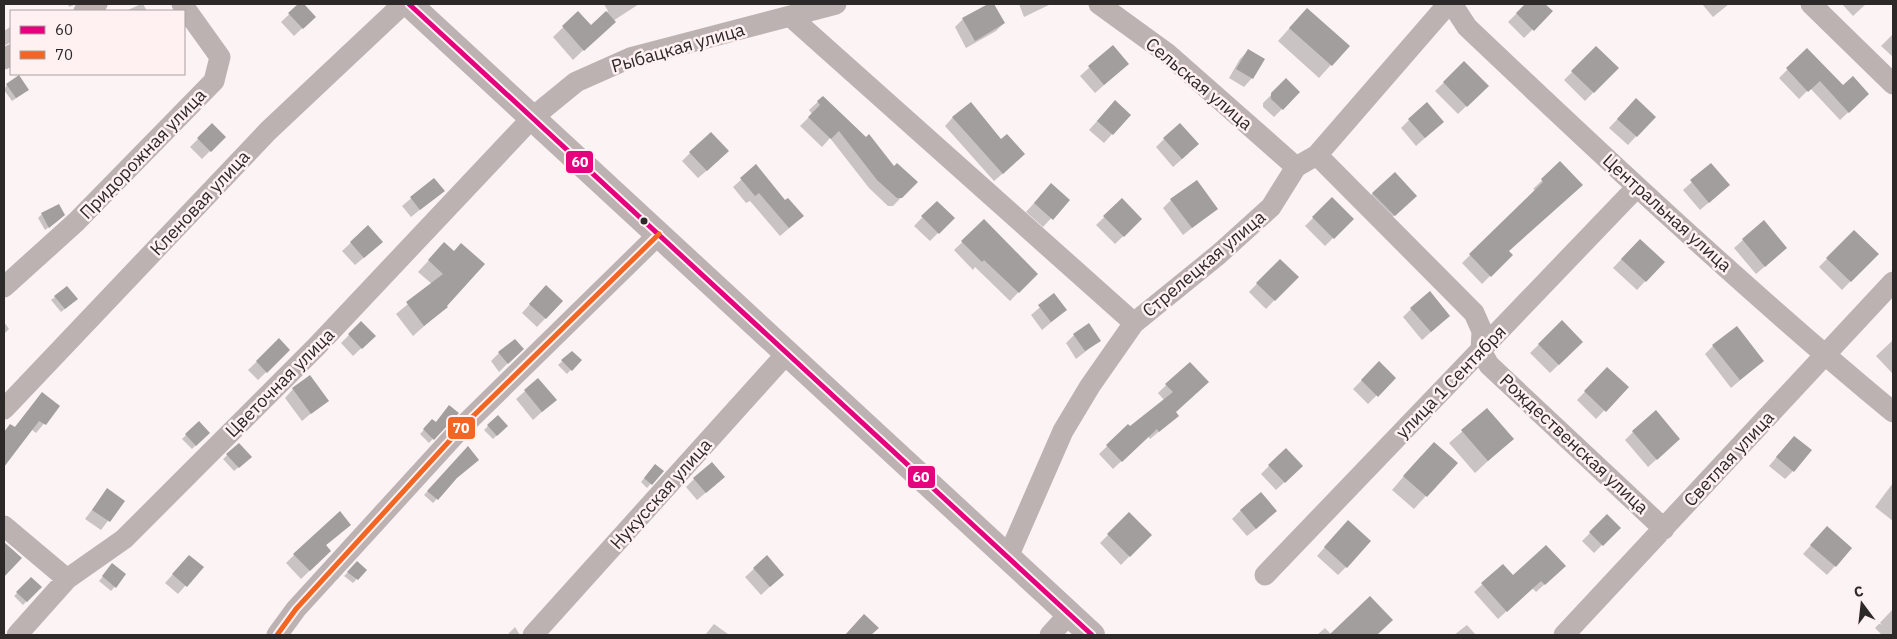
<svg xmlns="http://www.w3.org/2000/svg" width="1897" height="639" viewBox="0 0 1897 639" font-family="'IBM Plex Sans',sans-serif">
	<rect width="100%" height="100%" fill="#fcf4f4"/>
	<path fill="#0003" d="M68,4H76L69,7Z
		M141,4H143L147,11H126Z
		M300,4L314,17L294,36L281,22Z
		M604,4H639L613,21L573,60L553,37L578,13L590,27L608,11Z
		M990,4H993L1004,23L996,31L966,48L955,27L963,19Z
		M1019,4H1051L1024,17Z
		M1526,4H1543L1551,11L1524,38L1508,22Z
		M1702,4H1729L1713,17Z
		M1842,4H1866L1853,16Z
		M1295,22L1348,46L1319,78L1278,41Z
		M10,27L11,42L4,46V31Z
		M1893,34V57L1881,46Z
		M1113,46L1119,72L1095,93L1080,76Z
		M1596,48L1617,68L1585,101L1564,80Z
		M1807,50L1859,102L1840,120L1810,88L1799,99L1779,78Z
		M1248,51L1252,78L1244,87L1229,78L1240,59Z
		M1464,63L1487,86L1458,114L1435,91Z
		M1286,80L1299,92L1274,117L1263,107V103Z
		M7,85L24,93L12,101L4,90Z
		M823,97L894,168L916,182L893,206H888L869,188L830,138L822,147L800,126L812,114L809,110Z
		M1628,108L1654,117L1628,145L1609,128Z
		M1107,110L1129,115L1104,143L1089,130Z
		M953,117L1015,163L994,181L945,126Z
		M1409,120L1434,130L1416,146L1401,128Z
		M212,125L224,137L202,159L190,147Z
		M1164,139L1189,153L1173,167L1156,147Z
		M690,153L719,160L698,178L682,161Z
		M1560,163L1508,252L1511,255L1482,284L1462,263L1536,191L1533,189Z
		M1711,165L1720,193L1700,210L1683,190Z
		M756,166L794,224L780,236L750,201L746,203L733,187Z
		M434,179L443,191L411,217L402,206Z
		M1043,193L1068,200L1043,227L1026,212Z
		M1373,193L1407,204L1386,223L1365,202Z
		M1332,199L1352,219L1325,246L1305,226Z
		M1122,200L1141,219L1115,244L1096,225Z
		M1171,200L1216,209L1183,235L1163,208Z
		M937,202L953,218L930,241L914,226Z
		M42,214L60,219L45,230L38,218Z
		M984,221L1036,274L1010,301L975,267L973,270L954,250Z
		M1763,222L1777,256L1756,274L1734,248Z
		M368,227L373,250L355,265L342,251Z
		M1854,231L1877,254L1842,290L1819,267Z
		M444,244L446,307L413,336L396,314L432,284L418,272Z
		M1631,249L1663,262L1637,290L1613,268Z
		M1280,260L1297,277L1266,309L1249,292Z
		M538,295L562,301L537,327L522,313Z
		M1054,295L1066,310L1042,330L1031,315Z
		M55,297L72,303L61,312L51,300Z
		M1411,309L1440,324L1422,340L1403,317Z
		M4,322L9,329L4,334Z
		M1562,322L1582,342L1550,373L1530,353Z
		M361,323L374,336L353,356L341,343Z
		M1074,335L1099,341L1076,359L1066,343Z
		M279,340L289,350L258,380L248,370Z
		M1893,340V372L1892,373L1876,356Z
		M1713,346L1763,361L1731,388L1705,354Z
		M522,349L499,372L491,361L499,353Z
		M572,352L580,360L567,374L558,365Z
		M1189,363L1175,413L1178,416L1150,439L1148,436L1113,469L1099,454L1128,426L1130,428L1164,400L1158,393Z
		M1379,363L1394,378L1368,404L1353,389Z
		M1607,369L1627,387L1596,419L1577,400Z
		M538,380L555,400L533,420L516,399Z
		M293,389L327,400L302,421L285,398Z
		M42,394L59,406L36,433L31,429L4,463V432L10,426L14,428Z
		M1487,410L1512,439L1475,473L1449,443Z
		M457,413L429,443L420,434L432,421L435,424Z
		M498,416L506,426L493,439L484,430Z
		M199,422L209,433L192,449L182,439Z
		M1633,432L1670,447L1648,467L1625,440Z
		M239,444L246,461L234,471L223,459Z
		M1786,446L1793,471L1785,479L1769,466Z
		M468,448L454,480L433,503L424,495Z
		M1421,456L1456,463L1414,509L1392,490Z
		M1269,466L1293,474L1276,490L1261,474Z
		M651,470L662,471L647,488L641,482Z
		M694,479L715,485L697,500L686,487Z
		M1893,483V521L1875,507Z
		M107,490L123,501L101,530L85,519Z
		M1241,510L1267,520L1247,536L1232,519Z
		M1129,514L1150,535L1121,565L1100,543Z
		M1607,516L1619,528L1594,553L1582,541Z
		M1340,530L1346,567L1338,575L1317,556Z
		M341,533L325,546L330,551L301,579L286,563L294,555Z
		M1819,536L1851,548L1827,575L1803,554Z
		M767,557L774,583L761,595L745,577Z
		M357,563L365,570L353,583L344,576Z
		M181,565L202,567L178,594L165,583Z
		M1503,565L1513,577L1556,574L1536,592L1532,588L1498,619L1474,592Z
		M109,569L125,575L111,591L99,581Z
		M31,579L40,587L23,605L14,596Z
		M1893,609V635H1882L1875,628Z
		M1391,620L1376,635H1317L1325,628L1332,635Z
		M714,624L728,634L727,635H705Z
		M1467,625L1476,635H1454Z
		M515,627L520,635H507Z"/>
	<path fill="#a39e9e" d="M298,4H304L316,17L303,29L288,13Z
		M988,4H994L1005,23L975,41L962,18Z
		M1525,4H1545L1553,11L1534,31L1516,13Z
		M1307,8L1350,46L1332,66L1289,28Z
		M578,11L591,25L606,11L616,22L584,51L562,26Z
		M1113,45L1129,64L1104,85L1088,66Z
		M1596,46L1619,68L1594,93L1571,71Z
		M1807,48L1843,85L1853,76L1869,94L1849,113L1820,81L1808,92L1786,68Z
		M1248,49L1265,59L1253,79L1236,69Z
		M1464,61L1489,86L1467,107L1443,82Z
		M19,75L29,90L16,98L6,84Z
		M1286,78L1300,92L1283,110L1271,99V93Z
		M823,96L866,137L869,134L894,166L897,163L918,182L902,198H897L877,180L839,131L831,139L808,117L820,105L817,101Z
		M1636,98L1656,117L1637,137L1617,119Z
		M1115,100L1131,115L1113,135L1097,121Z
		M971,102L1001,139L1007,134L1025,154L1003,174L952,117Z
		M1427,102L1444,122L1425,138L1408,119Z
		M212,123L226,137L211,152L197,138Z
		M1180,123L1199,144L1182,159L1163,138Z
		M711,132L729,151L707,171L689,152Z
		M1560,161L1583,185L1509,251L1513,255L1491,277L1469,254L1543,182L1541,179Z
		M1711,163L1730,185L1709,203L1690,180Z
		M756,164L785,200L788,198L804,216L789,228L759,193L755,196L740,178Z
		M1395,172L1417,196L1395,216L1372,193Z
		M434,178L445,191L420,210L410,197Z
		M1197,180L1218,209L1192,228L1170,199Z
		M1051,183L1070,200L1053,220L1034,203Z
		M1332,197L1354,219L1334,239L1312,217Z
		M1122,198L1142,219L1124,237L1103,216Z
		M937,201L955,218L939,234L921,216Z
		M59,204L65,215L49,228L41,213Z
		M984,219L1038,274L1019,293L984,260L982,262L961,241Z
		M1764,220L1787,248L1765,267L1742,239Z
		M368,225L383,242L364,258L350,242Z
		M1854,230L1879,254L1851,282L1826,258Z
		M1640,239L1665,262L1646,282L1621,259Z
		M444,242L454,251L461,243L485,264L447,306L448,307L424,326L406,302L443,274L428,260Z
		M1280,259L1299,277L1275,301L1256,283Z
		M546,285L563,301L546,319L529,304Z
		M67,286L78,299L65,309L54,296Z
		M1430,291L1450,316L1431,332L1410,308Z
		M1054,293L1067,310L1051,322L1038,305Z
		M1562,320L1583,342L1559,365L1538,344Z
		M361,321L376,336L362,349L348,334Z
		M1089,323L1101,341L1085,351L1073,334Z
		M1737,326L1764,361L1740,380L1712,345Z
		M279,338L290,350L267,373L256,361Z
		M515,339L524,349L508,364L498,352Z
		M572,351L582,360L572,371L561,360Z
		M1379,361L1396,378L1378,397L1361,380Z
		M1190,362L1209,382L1176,412L1179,416L1159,432L1157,429L1122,462L1106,445L1128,424L1130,426L1173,392L1165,384Z
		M1607,367L1629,387L1606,412L1584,391Z
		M310,375L329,401L311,414L292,388Z
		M538,378L557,400L542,412L524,390Z
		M42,392L60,406L46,425L39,421L4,467V432L10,424L15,427Z
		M449,405L459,413L434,440L423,429L432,419L436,422Z
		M1487,408L1514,439L1488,461L1461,430Z
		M1656,410L1680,439L1657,460L1632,431Z
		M498,415L508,426L497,436L487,425Z
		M199,421L210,433L196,446L185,434Z
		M1794,436L1812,450L1794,472L1776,457Z
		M1434,442L1458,463L1427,497L1403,476Z
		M239,443L252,457L239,468L226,454Z
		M468,446L479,460L457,478L438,500L427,491Z
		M1286,448L1303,466L1285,483L1268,465Z
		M712,462L725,477L706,493L693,478Z
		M655,464L664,471L652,485L644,478Z
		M107,488L125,501L110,522L92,510Z
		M1261,492L1277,511L1256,529L1240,510Z
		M340,511L351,525L326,545L331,551L310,571L293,554Z
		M1129,512L1152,535L1130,557L1107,534Z
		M1607,514L1621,528L1603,546L1589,532Z
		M1348,520L1371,541L1347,568L1324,547Z
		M1827,526L1852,548L1836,567L1810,545Z
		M4,542L22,558L4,577Z
		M1546,545L1566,566L1545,585L1541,581L1507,612L1481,583L1503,564L1513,575Z
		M189,555L204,567L187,587L172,574Z
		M767,555L784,575L770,587L753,568Z
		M357,561L367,570L358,580L347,572Z
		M112,563L126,574L116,588L102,576Z
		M31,577L42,587L27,602L16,592Z
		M1370,596L1393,620L1377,635H1329Z
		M864,614L879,628L871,635H845Z"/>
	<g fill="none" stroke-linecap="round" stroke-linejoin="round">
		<path stroke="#bdb2b2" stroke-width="21" d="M1099,4L1168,54L1296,167
			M1452,4L1467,27C1606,159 1746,290 1893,412
			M1811,4L1893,84
			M84,11L97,4
			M791,17L1134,323
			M4,59L11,55
			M1317,155L1474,313L1482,331L1481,351L1489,365L1664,529
			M4,287L76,222L214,81L220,57L182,4
			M4,409L268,131L403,4
			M4,526L67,579
			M1008,557L1063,431L1090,386L1134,323L1219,254L1271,207L1296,167L1317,155L1448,4
			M1265,575L1637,187
			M17,635L67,579L124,539L317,346L532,118L576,82L630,58L836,4
			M277,635L296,609L464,425L659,234
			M533,635L788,352
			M1050,635L1069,614
			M1564,635L1893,282"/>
		<path stroke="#bdb2b2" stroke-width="26" d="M409,4L1092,635"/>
		<defs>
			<path id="bus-1" d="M409,4L1092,635"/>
			<path id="bus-2" d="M277,635L296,609L464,425L659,234"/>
		</defs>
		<use href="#bus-1" stroke="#fff0f1" stroke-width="9"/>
		<use href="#bus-2" stroke="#fff0f1" stroke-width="9"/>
		<use href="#bus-1" stroke="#e5007d" stroke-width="5"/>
		<use href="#bus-2" stroke="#f26522" stroke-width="5"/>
	</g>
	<circle fill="#2e2929" stroke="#fff0f1" stroke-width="2" cx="644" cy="221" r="4.5"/>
	<g text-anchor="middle" stroke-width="5" stroke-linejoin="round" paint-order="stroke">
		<g font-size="18" fill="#2e2929" stroke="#fff0f1">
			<text transform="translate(678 48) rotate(-16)" y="6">Рыбацкая улица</text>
			<text transform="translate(1199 84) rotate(40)" y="6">Сельская улица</text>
			<text transform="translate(143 154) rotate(-46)" y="6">Придорожная улица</text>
			<text transform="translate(200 203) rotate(-47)" y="6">Кленовая улица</text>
			<text transform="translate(1667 213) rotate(42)" y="6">Центральная улица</text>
			<text transform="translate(1204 264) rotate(-40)" y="6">Стрелецкая улица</text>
			<text transform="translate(1451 382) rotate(-46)" y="6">улица 1 Сентября</text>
			<text transform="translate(280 383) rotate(-45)" y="6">Цветочная улица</text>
			<text transform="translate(1574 444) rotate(43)" y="6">Рождественская улица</text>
			<text transform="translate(1729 459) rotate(-47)" y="6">Светлая улица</text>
			<text transform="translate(661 494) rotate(-48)" y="6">Нукусская улица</text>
		</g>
	</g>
	<g stroke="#fff0f1" stroke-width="2">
		<rect x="565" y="150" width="29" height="24" rx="5" fill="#e5007d"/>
		<rect x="447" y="416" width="29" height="24" rx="5" fill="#f26522"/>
		<rect x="907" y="465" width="29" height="24" rx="5" fill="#e5007d"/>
	</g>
	<g font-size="14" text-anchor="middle" font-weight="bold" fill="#fff">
		<text x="580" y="167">60</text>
		<text x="461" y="433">70</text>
		<text x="921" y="482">60</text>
	</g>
	<rect width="1897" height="639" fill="none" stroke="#2e2929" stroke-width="10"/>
	<rect x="10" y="10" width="175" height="65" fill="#fff0f1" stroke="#aba0a1"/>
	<rect x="20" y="26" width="25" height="8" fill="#e5007d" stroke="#aba0a1"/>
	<text x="55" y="35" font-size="15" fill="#2e2929">60</text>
	<rect x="20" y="51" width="25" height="8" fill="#f26522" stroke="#aba0a1"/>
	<text x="55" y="60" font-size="15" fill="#2e2929">70</text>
	<g transform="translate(1862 604) rotate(345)" stroke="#fff0f1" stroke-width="4" paint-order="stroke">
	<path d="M0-4L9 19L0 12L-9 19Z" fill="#2e2929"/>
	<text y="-8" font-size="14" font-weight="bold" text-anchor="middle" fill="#2e2929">С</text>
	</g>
</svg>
